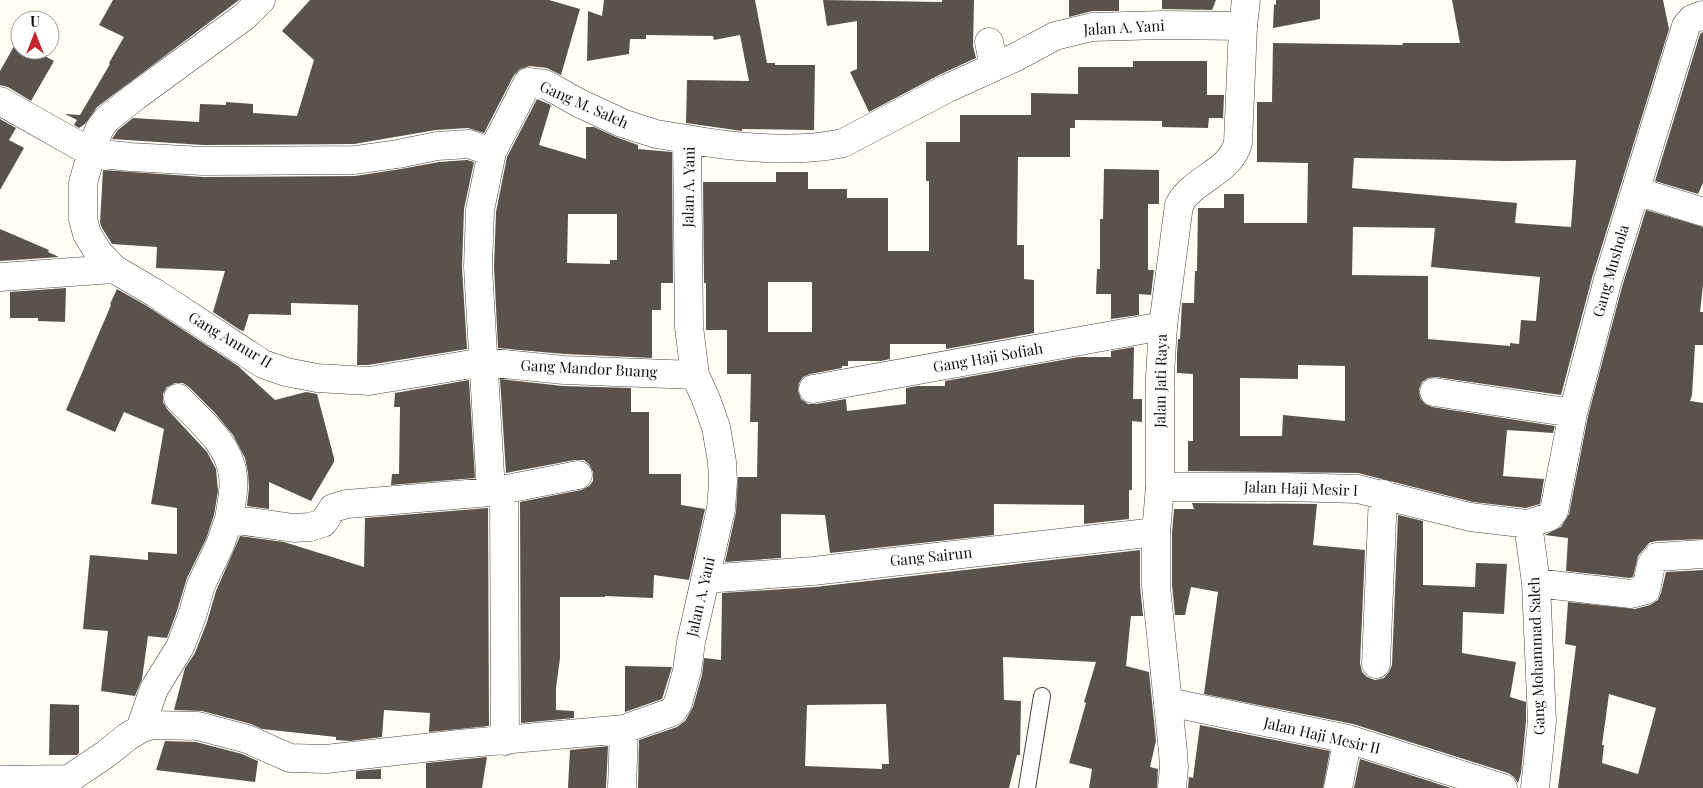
<svg xmlns="http://www.w3.org/2000/svg" width="1703" height="788" viewBox="0 0 1703 788" font-family="'Playfair Display',serif">
	<rect width="100%" height="100%" fill="#fffdf5"/>
	<path fill="#5a524d" fill-rule="evenodd" d="M113,0H239L97,107L85,124L79,128L74,125L77,120L65,114L80,115L110,64L109,63L124,37L99,25Z
		M310,0H549L580,9L561,75L547,68L530,66L520,69L514,75L484,133L468,128L436,130L354,144L203,145L112,139L118,130L133,118L199,122L200,104L226,105V102L253,104V113L297,116L314,60L282,31Z
		M604,0H755L767,63H775V65H815L814,130L742,129V131L686,123L687,80L749,81L740,35L714,40L713,36L646,35V39H630L629,54L587,61L588,11L602,16Z
		M823,0L942,2V0H974L973,46L976,58L941,74L869,112L850,72L857,69V21L827,26Z
		M1069,0H1119V11H1092L1069,17Z
		M1162,0H1216L1212,10L1162,9Z
		M1276,0H1320V19L1273,28L1274,4L1276,5Z
		M1452,0H1663L1669,29L1592,278L1561,395L1436,377L1428,378L1422,382L1419,389L1420,398L1425,404L1432,407L1555,426L1553,433L1507,430L1503,476L1544,479L1540,504L1526,508L1473,502L1358,473L1188,471V441H1193V374L1177,373V354L1178,339H1180L1182,303H1194L1195,271H1197L1198,208H1224V194H1244V223H1307L1308,163L1257,162V102H1272L1273,43L1403,45L1402,43H1460ZM1354,158L1505,161L1576,160L1571,227L1515,223L1517,203L1352,188ZM1353,227L1435,228L1431,267L1540,277L1536,321L1521,320L1519,344L1510,343V346L1428,339V276L1352,275ZM1298,365L1345,366V421L1283,415L1282,436H1240V378L1298,379Z
		M1703,32V183L1698,194L1655,181L1700,34Z
		M17,41L20,42V50H34L54,61L31,101L8,87L0,85V71Z
		M1133,61H1207V95H1224L1223,118H1209L1208,128L1162,127V121L1075,120V128H1070V157H1018L1017,245H1024V279L1034,280V333L946,349V344H890V359L881,361H848V366H842V368L810,374L803,377L799,383L798,391L801,399L808,404H816L846,399L847,411L906,404V388L917,386H945V381L1079,357H1111V351L1134,347L1133,399H1142V422L1132,421V490H1129V519L1084,524V505L994,504V535L830,553L825,515L781,514V558L725,562L736,512L738,477H757L758,422H750L751,374H727V330H706V283H704L703,182H776V172H808V189H847V198H888V251H929V181H926V142H960V115H1031V93L1078,94V67H1133ZM768,282H812V332H768Z
		M537,99L551,105L539,145L586,159V127H594L616,137L638,145V149L672,152L673,283H661V310H652V358L565,354L498,348L494,267L496,212L507,157ZM568,214H617V260H610V264L567,263Z
		M0,119L16,128L9,140L24,148L0,190Z
		M467,160L474,162L464,209L462,268L467,349L368,365H357L358,305L291,303V315L249,314L244,331L240,330L213,312L225,271L156,268L157,247L112,244L102,228L100,223L103,170L203,177L355,176L401,169L439,162Z
		M1104,169L1159,170V204H1148V270H1154L1151,295L1139,294V315L1111,319V294H1096L1097,269H1100V219H1103Z
		M1646,210L1703,227V285L1700,312H1703V345H1695L1692,395L1690,401L1703,403V539L1656,541L1649,543L1638,556L1633,577L1630,578L1566,571L1568,538L1545,535L1561,527L1569,514L1588,416L1622,287Z
		M0,229L49,250L48,252L59,257L0,261Z
		M66,288L65,322L38,321V318H10V292Z
		M117,289L147,306L238,366L275,400L306,392L317,394L334,458V462L311,501L269,482V509L247,506L249,488L248,473L245,458L233,435L215,413L189,387L183,383H175L167,387L163,394V402L167,409L207,452L216,469L218,491L214,515L206,539L187,578L177,611L167,638L148,636L142,679L135,696L101,691L108,631L83,629L90,555L148,560V552L177,554V508L151,504L164,429L124,412L115,432L66,410L111,305L110,304Z
		M500,379L563,386L631,388V412H649V474H681V505L705,509L689,580L654,575L653,598L605,596V597H560V658L556,688V710L574,711V718L521,723L520,502L581,490L589,486L593,481V472L589,464L584,460H575L506,473Z
		M469,380L475,478L391,485L392,474H399L400,407H394L395,393Z
		M1192,503L1317,504L1313,545L1365,550L1360,663L1362,672L1367,677L1375,680L1384,678L1389,672L1392,665L1398,515L1423,521V585L1475,587L1476,563L1507,564L1504,614L1463,612L1462,653L1516,662L1510,697L1526,702V721L1521,773L1518,783L1514,777L1508,773L1353,724L1204,694L1218,592L1191,587L1185,615H1175L1172,585V533L1174,509H1194Z
		M488,508L489,726L429,732L430,713L384,710L382,737L350,741L336,740V737L262,729L251,724L202,711L174,710L185,668L195,653L207,622L216,591L240,536L284,542L364,567L365,518Z
		M1140,550V586L1143,616H1131L1126,666L1149,672L1156,741L1150,767L1158,769L1157,788H1089L1092,769L1069,763L1086,703L1084,702L1096,662L1003,657L1004,700L1021,701L1020,755H1017L1009,788H638L639,740L677,727L685,721L693,707L702,675L704,658L721,660L722,593L815,587ZM886,704L889,764H882V769L805,766L807,705Z
		M1703,570V788H1558L1576,646L1565,644L1568,602L1635,609L1650,605L1658,600L1661,593L1666,572ZM1609,694L1656,708L1638,774L1602,763L1604,745H1602Z
		M625,666L672,667L662,699L625,712Z
		M50,704L79,705V753L77,755H49Z
		M1200,725L1330,751L1323,788H1188L1189,777L1193,778Z
		M165,741L196,742L242,754L258,761L255,782L156,770Z
		M608,746L606,788H568L570,750Z
		M487,757L482,788H426V763Z
		M1360,759L1451,788H1354Z
		M381,769V779H356V771Z"/>
	<g fill="none" stroke-linecap="round" stroke-linejoin="round">
		<defs>
			<path id="service" d="M1027,788L1042,696"/>
			<path id="minor" d="M261,0L245,16L136,96L107,119L100,128L96,137L83,183V219L87,234L98,252L114,269L155,293L263,364L286,372L317,378L369,381L484,362L564,370L695,375
				M989,42L994,67
				M0,101L92,153L130,157L203,161L355,160L398,154L437,146L469,144L492,152
				M1636,191L1703,212
				M0,277L114,269
				M813,389L1163,326
				M1434,392L1573,413
				M178,398C199,420 230,444 233,476C235,490 231,505 229,519L294,528L310,527L323,523L333,508L347,504L491,492L578,475
				M1160,487H1284L1358,489L1470,517L1528,524L1549,517L1554,511L1573,413L1607,283L1686,26L1692,19L1703,15
				M504,490L505,741
				M491,492L478,267L480,210L492,152L528,82L545,84L579,103L622,123L656,134L687,139
				M1528,524L1536,583L1542,721L1535,788
				M705,579L813,571L1156,532
				M1536,583L1631,594L1646,590L1651,565L1657,557L1703,554
				M1376,664L1383,494
				M1168,702L1348,739L1503,788
				M140,729L154,689L180,647L192,616L201,585L220,545L229,519
				M0,780L69,779L106,754L127,737L142,728L152,725L198,726L247,739L290,758L326,759L459,744L624,729L672,712L678,703L687,671L691,642L721,509L723,482L722,462L716,427L706,399L695,375L689,327L687,139C729,147 795,153 838,144L843,143L948,88L1016,57L1055,36L1092,27L1163,25L1243,26
				M622,788L624,729
				M1338,788L1348,739"/>
			<path id="tertiary" d="M1172,788L1174,767L1173,752L1156,586V532L1160,487V376L1163,326L1179,205C1192,179 1230,173 1238,143L1243,26L1246,0"/>
		</defs>
		<use href="#service" stroke="#444" stroke-width="18"/>
		<use href="#minor" stroke="#444" stroke-width="29"/>
		<use href="#tertiary" stroke="#444" stroke-width="29"/>
		<use href="#service" stroke="#fff" stroke-width="16"/>
		<use href="#minor" stroke="#fff" stroke-width="28"/>
		<use href="#tertiary" stroke="#fff" stroke-width="28"/>
	</g>
	<g text-anchor="middle" stroke-width="5" stroke-linejoin="round" paint-order="stroke">
		<g font-size="15" fill="#111" stroke="#fff">
			<text transform="translate(1124 28) rotate(-3)" y="5">Jalan A. Yani</text>
			<text transform="translate(584 105) rotate(24)" y="5">Gang M. Saleh</text>
			<text transform="translate(689 187) rotate(-89)" y="5">Jalan A. Yani</text>
			<text transform="translate(1611 271) rotate(-74)" y="5">Gang Mushola</text>
			<text transform="translate(230 340) rotate(31)" y="5">Gang Annur II</text>
			<text transform="translate(988 358) rotate(-10)" y="5">Gang Haji Sofiah</text>
			<text transform="translate(589 369) rotate(3)" y="5">Gang Mandor Buang</text>
			<text transform="translate(1161 381) rotate(-89)" y="5">Jalan Jati Raya</text>
			<text transform="translate(1301 489) rotate(2)" y="5">Jalan Haji Mesir I</text>
			<text transform="translate(931 557) rotate(-6)" y="5">Gang Sairun</text>
			<text transform="translate(701 597) rotate(-77)" y="5">Jalan A. Yani</text>
			<text transform="translate(1537 656) rotate(-92)" y="5">Gang Mohammad Saleh</text>
			<text transform="translate(1322 736) rotate(13)" y="5">Jalan Haji Mesir II</text>
		</g>
	</g>
	<g transform="translate(35 35)"><circle r="24" fill="#ffffff" stroke="#a0a0a0"/>
	<path d="M0-4L9 19L0 12L-9 19Z" fill="#c4262e"/>
	<text y="-8" font-size="14" font-weight="bold" text-anchor="middle" fill="#111111">U</text>
	</g>
</svg>
